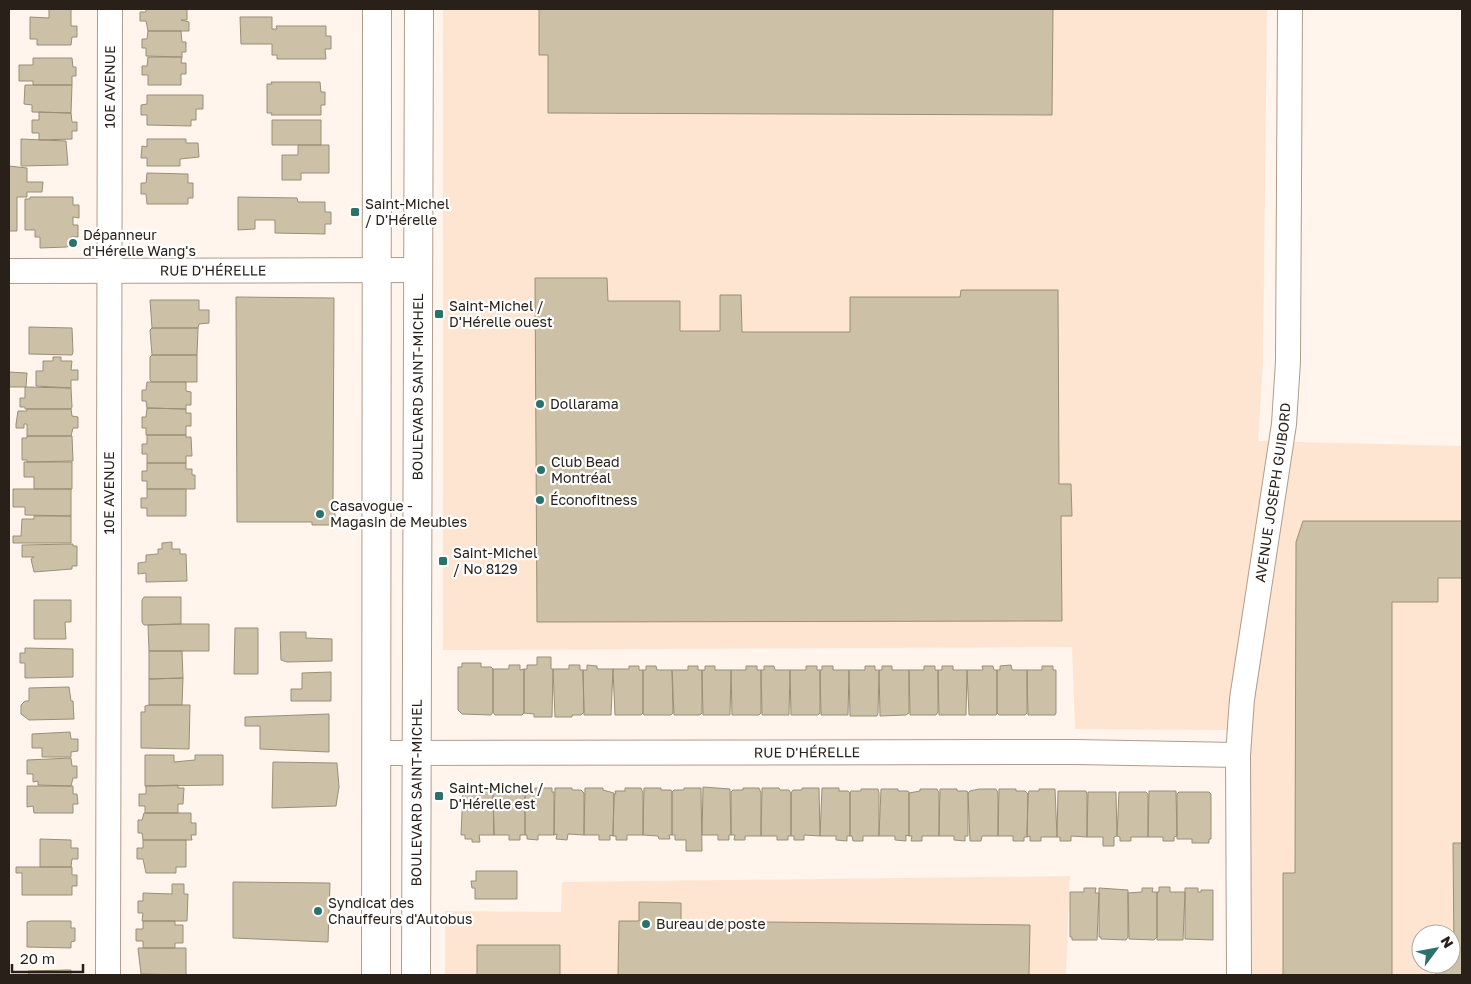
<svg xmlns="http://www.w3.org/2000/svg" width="1471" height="984" viewBox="0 0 1471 984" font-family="'Golos Text',sans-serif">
	<rect width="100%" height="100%" fill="#fff5ed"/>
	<path fill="#fee5d1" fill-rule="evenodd" d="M443,9H1267L1263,362L1258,441L1462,446V975H1239L1238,730L1075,729L1072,647L443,650ZM1421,934H1451V964H1421Z
		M1070,876L1066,975H445V911L561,912L562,882Z"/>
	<path fill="#ccc0a6" stroke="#9a8f76" d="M49,9H71V26H77V37H72L71,45H37V39H30V17L49,18Z
		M146,9H187V20H181L189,22V31H148L146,21H140V12H146Z
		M539,9H1053L1052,115L548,113V55H539Z
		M240,17H272V29H277L276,26H326V36H331V49H325L326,59H277V55H272V44H241Z
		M148,31H181L182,42H186V52H182V57L146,56V48H142V39H147Z
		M148,57H182L181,63H186V74H181V85H148V75H142V66H147Z
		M33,58H72L73,67H76V76H72V85H33V81H19V65H33Z
		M271,82H320L321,92H325V105H321V115H271L272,113H267V84H272Z
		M25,85H72L71,113L32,112V105L24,104Z
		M147,95H203V109H196V120H191V126L147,125V115H141V105L147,104Z
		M39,112L71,113L72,122H77V131H72V139L39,140V133H32V120H39Z
		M272,120H321V145H272Z
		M21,139L66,141L68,165L21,166Z
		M147,139H186V143H198L199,157L180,159V166H147V158H141L142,146L147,147Z
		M298,145H329V173H301V180H282V155H298Z
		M9,166L27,168V182H43L42,192H27V197H17V231H9Z
		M147,173L188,174V183H193V198H188V204H147L146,194H141V183H146Z
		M30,197H73V205H79V218L73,217V225H78V237H71L72,243L67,247L40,248V237H35V230H25V199H30Z
		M238,197L297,198L298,202H325V212H331V224H325V234L275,233V220H255V229L238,230Z
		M535,278H607L608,301H680V331H720V295H741L742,332H850V297H960L961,290H1058L1059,484H1071L1072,516H1061L1062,621L537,622Z
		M236,297L334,298L333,502H335V525H312V522H237Z
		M150,300H199V310H209V323L199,324L198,328H152Z
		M29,327L72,328L73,352L72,355L29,354Z
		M152,328H198L197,355H152L150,330Z
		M152,355H197V382H152L150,380V357Z
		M53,357H61V361H72L71,370H78V380H71V388L36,386V371H43V361H53Z
		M9,372L27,373L26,387H9Z
		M147,382H186V391L191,392V405H186V409L147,408L146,401H142V390H146Z
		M25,387L71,388L72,407L71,409H25V407H20V398H25Z
		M147,408L186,409V413H191V426H186V435H146V428H142V417H146Z
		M27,409H71L72,416L78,417V428H73L71,436H27V424H24V428H16V424L18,411H27Z
		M147,435H186V437H191L192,456H186V463H147V454H142V444H147Z
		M27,436H72L73,461L27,462V460H22V438H27Z
		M24,462H72V489H34V477H24Z
		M147,463H186V469H192V475H195V489H147V481H142V471H147Z
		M13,489H71V516L25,515V507H13Z
		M147,489H186V516H147V508H141V498H147Z
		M34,516H71V543H13V536H21L22,519H34Z
		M1303,521H1462V578H1438V602H1392V975H1283V873H1295L1296,542Z
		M172,542V549H180V554H186L187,581L146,582V573L138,574V563L146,562V555L158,554V549H162V543Z
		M73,544V546H77V566H72V569L34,572L31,559L34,557H22V545Z
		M144,597H181V624L144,625L142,622V600Z
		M34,600H71V622H65L66,639H34Z
		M181,624H209V651H149L148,625Z
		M235,628H258V674H234Z
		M280,632H306V638L332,639V661L287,662L281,660Z
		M25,648L73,649V677L25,678V663H20V653H25Z
		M149,651H182L183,678L149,679Z
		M537,657H551V669H553L552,717H534V714L524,713V669H527V665H537Z
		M462,663H481V667H491L493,669V712L491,715L462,714L458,710V667H462Z
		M509,665H520V670L524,669V713L522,715H495L493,712V669H509Z
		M569,665H580V670H583L584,712L581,715H572V717H555L553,669H569Z
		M587,665L597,666V669H613L611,715H584L583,670H587Z
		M1011,665L1012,670H1027V713L1025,715H999L997,713V670H1000V666Z
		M629,666H639V670H643V713L641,715H615L613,669H629Z
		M646,666H656L657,670H672L673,713L671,715H644L643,713V670H646Z
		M688,666H698V670H702V713L700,715H674L672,670H688Z
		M705,666H715V670H731L730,715H703L702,670H705Z
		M746,666H757V670H761V713L759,715H732L731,670H746Z
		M764,666H774L775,670H790L789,715H762L761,670H764Z
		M806,666H817V670H820V713L818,715H791L790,670H806Z
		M822,666H833V670H849L848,715H821L820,670H822Z
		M865,666H875V670H879L878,713L877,716H850L849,670H865Z
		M882,666H892V670H909V713L906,715L880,716L879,670H882Z
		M924,666H935V670H938V712L936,715H910L909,670H924Z
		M942,666H953V670H967L966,715H939L938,670H942Z
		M982,666H993L994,670H997V713L996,715H969L967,670H983Z
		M1042,666H1053V670H1056V713L1055,715H1028L1027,670H1042Z
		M331,672V701H291V689H302V673Z
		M183,678L182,705H149V679Z
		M69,687L71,701H73L74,719L29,720L21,714V705L25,701H29V688Z
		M149,705H190L189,749L141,748V712H145V706Z
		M329,714V752L260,749V726H245V717Z
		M70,732L71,739H78V751L71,752V757H42V748H32V734Z
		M145,755H174V762L195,760V755H223V785L145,786Z
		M71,758L72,766H77V778H73L71,786L38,785V781L33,782V774H27V760Z
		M273,762L337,763L339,787L336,806L272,808Z
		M178,785V788H184L183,804H178V813H145V806H139V794H146V786Z
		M27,786H73V794H77L78,804H73V813H34L33,806L27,807Z
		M703,787L730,789L731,835H729V840H718V835H702Z
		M535,788H552V792H554V835H538V840L527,839V835H525V792L535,790Z
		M555,788H572V790H581L584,793V835L568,834L567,840L556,839L557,834L554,835Z
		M585,788H603V790L614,793L613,836L610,835V840H599V835H584Z
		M625,788H641L643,793V835H627V840H616V836H613L614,794H616L615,791H625Z
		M644,788H661V790H671L672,792V835H669L670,839H659L658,836L643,835Z
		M684,788H701L702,851H686V840H675V835H672V792L674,790H684Z
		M743,788H759L761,793V836H745V840H734L735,835H731V792L733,790H743Z
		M762,788H779L780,790H789L791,793V836H788V840H777V836H761Z
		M802,788H819L820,836L804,835V840H794V836H791V793L793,790H802Z
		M822,788H839V791H848L850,793V836H847V841L836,840V836H820Z
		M861,789H878L879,793V836H863V841H853L852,836H850V793L851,791H861Z
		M881,789H898V791H908L909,793V836L906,835V841L895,840V836H879Z
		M920,789H937L939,793V836H922V841H911L912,836H909V793L920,791Z
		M940,789H957V791H967L968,793V836H965V841L954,840V836H939Z
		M979,789H996L998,793V836H982L981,841H970L968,793L970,791Z
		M999,789H1016V791H1025L1028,794L1027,837H1024V841H1013V836H998Z
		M1039,789H1055L1057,837H1041V841H1030V836L1027,837L1028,794L1029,791H1039Z
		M463,790H492L493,792L494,835H479L480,842H472V839H465V835H461Z
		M495,790H522L525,792V835H520V840H509V835H494L493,792Z
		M1058,791H1086L1087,794V837L1071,836V841H1060V837H1057Z
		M1149,791H1176L1177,836L1174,837V841H1163V837H1148Z
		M1088,792H1116L1117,836L1114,837V846H1103V837H1087Z
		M1119,792H1146L1148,794V837H1131V841H1120V837L1117,836Z
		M1179,792H1209L1211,794V839H1209V843H1192V839H1177V794Z
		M144,813H191V823H196V835H191L192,840H143L142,833H138V820H142Z
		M40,839L71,840V848H78V859H72L71,867H40Z
		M143,840H186V867H176V873H146L143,859H137V848H143Z
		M1453,843H1462V975H1436V964H1451V950H1454Z
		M16,867H72V875H77V886H72V895H22V873H16Z
		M476,871H517V899H475V888H472L471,881H476Z
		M233,882L330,883L328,942L233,938Z
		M172,884H184V894H188L187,921H142L143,913H138V901H143V893L172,894Z
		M1159,887H1170V892H1185L1183,940H1157V892H1159Z
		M1084,888H1096L1095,893H1099L1097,940H1072V937H1070V892H1084Z
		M1099,888L1128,890V937L1126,940L1101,939V937H1099Z
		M1142,888H1153L1152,892H1157V937L1154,940L1129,939L1128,893L1142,892Z
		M1185,888H1198V892H1201V890H1213V940L1185,939Z
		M639,902L681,903V921L1030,925L1029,975H618L619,921H639Z
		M31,921H71V928H75V941L71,942V948L27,947V922Z
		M143,921H175V925H183V943H175V948H143V941H136V929H143Z
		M477,945H560V975H477Z
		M138,948H186V975L141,974Z
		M66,970H71V975H29L28,971Z"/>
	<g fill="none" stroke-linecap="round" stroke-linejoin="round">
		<defs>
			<g id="street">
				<path id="s1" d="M9,271L418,270"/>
				<path id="s2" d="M376,753L1075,752L1238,755"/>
				<path id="s3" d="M108,975L110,9"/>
				<path id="s4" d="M1239,975L1238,755L1242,699L1284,424L1288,361L1290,9"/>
			</g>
			<g id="secondary">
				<path d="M376,975L377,9"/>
				<path id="s5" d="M416,975L419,9"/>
			</g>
		</defs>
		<use href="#street" stroke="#b29b89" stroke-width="26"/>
		<use href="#secondary" stroke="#b29b89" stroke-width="30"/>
		<use href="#street" stroke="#fff" stroke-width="24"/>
		<use href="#secondary" stroke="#fff" stroke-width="28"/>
	</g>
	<g fill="#2a736d" stroke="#fff" stroke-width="2">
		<rect x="350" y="207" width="10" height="10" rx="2.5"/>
		<circle cx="73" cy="243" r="5"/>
		<rect x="434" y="309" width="10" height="10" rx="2.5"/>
		<circle cx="540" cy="404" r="5"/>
		<circle cx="541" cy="470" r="5"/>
		<circle cx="540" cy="500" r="5"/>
		<circle cx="320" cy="514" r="5"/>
		<rect x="438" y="556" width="10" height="10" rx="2.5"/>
		<rect x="434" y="791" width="10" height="10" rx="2.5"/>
		<circle cx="318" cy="911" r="5"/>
		<circle cx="646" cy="924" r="5"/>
	</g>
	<g text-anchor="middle" stroke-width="4.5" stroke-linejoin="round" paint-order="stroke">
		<g font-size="14" fill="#292019" stroke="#fff">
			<text dy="5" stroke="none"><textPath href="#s3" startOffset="888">10E AVENUE</textPath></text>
			<text dy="5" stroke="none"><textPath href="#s1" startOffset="204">RUE D'HÉRELLE</textPath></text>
			<text dy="5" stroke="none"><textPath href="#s5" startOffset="588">BOULEVARD SAINT-MICHEL</textPath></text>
			<text dy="5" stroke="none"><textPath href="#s3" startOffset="482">10E AVENUE</textPath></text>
			<text dy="5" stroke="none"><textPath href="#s4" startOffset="485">AVENUE JOSEPH GUIBORD</textPath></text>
			<text dy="5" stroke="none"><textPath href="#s2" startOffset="431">RUE D'HÉRELLE</textPath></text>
			<text dy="5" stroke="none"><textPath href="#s5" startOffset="182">BOULEVARD SAINT-MICHEL</textPath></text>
		</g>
		<g font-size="14" fill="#292019" stroke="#fff" text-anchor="start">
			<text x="365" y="209">Saint-Michel<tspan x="365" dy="16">/ D'Hérelle</tspan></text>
			<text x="83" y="240">Dépanneur<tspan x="83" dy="16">d'Hérelle Wang's</tspan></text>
			<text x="449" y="311">Saint-Michel /<tspan x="449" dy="16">D'Hérelle ouest</tspan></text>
			<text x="550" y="409">Dollarama</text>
			<text x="551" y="467">Club Bead<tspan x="551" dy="16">Montréal</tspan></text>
			<text x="550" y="505">Éconofitness</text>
			<text x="330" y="511">Casavogue -<tspan x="330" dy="16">Magasin de Meubles</tspan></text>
			<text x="453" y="558">Saint-Michel<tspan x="453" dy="16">/ No 8129</tspan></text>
			<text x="449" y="793">Saint-Michel /<tspan x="449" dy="16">D'Hérelle est</tspan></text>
			<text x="328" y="908">Syndicat des<tspan x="328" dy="16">Chauffeurs d'Autobus</tspan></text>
			<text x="656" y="929">Bureau de poste</text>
		</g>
	</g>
	<rect width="1471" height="984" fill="none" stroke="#292019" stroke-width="20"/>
	<g transform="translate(1436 949) rotate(58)"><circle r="24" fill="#ffffff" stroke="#a9a6a3"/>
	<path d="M0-4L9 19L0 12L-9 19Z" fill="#2a736d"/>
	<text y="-8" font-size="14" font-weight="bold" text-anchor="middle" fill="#292019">N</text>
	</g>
	<path d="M12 964v8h71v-8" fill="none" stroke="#292019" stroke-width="2.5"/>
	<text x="20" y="964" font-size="15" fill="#292019" stroke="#ffffff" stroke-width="4" paint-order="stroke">20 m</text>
</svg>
